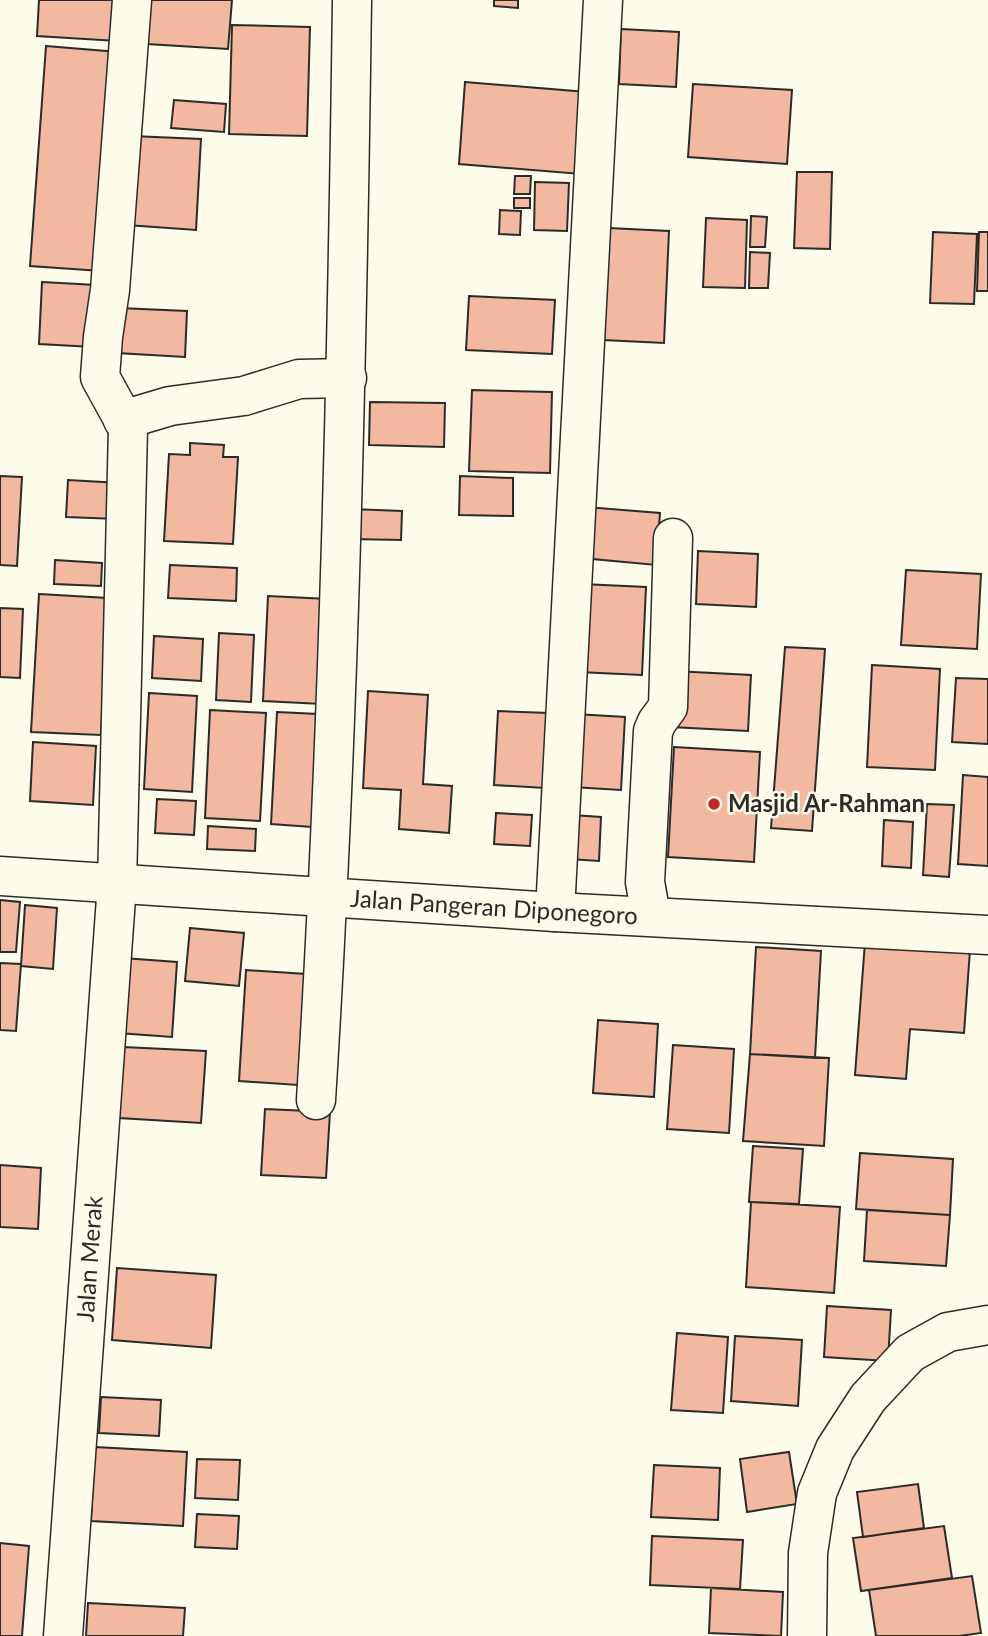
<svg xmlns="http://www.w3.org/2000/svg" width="988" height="1636" viewBox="0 0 988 1636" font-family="Lato,sans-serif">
	<rect width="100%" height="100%" fill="#fdfbea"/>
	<path fill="#f2b8a0" stroke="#2b2b2b" stroke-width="2" d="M39,0H119L117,41L37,36Z
		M150,0H232L228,49L147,44Z
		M494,0H518V8L494,6Z
		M232,25L310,27L307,136L229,134Z
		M621,29L679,32L676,87L619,84Z
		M46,46L118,52L101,271L30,266Z
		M465,82L587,92L581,174L459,164Z
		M693,84L792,90L787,164L688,157Z
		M174,100L226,104L224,132L171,128Z
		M132,136L201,139L196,230L127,225Z
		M797,172H832L830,249L794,248Z
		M515,176H531L530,194H514Z
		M535,182L569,183L567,231L534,230Z
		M514,198H530V208H514Z
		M500,210L521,211L520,235L499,234Z
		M751,216L767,217L765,247H750Z
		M706,218L747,220L745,288L703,287Z
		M609,228L669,231L664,343L603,340Z
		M933,232L977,234L974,304L930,303Z
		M979,232H988V291H977Z
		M750,252L770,253L768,288H749Z
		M42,282L96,285L93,347L39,344Z
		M469,296L555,300L552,354L466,350Z
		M119,308L187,311L185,357L117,353Z
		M472,390L552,392L550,473L469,471Z
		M370,402L445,403L444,447L369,445Z
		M190,443L224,445L223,457H238L233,544L164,541L169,454L190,455Z
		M0,476L22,477L17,566L0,565Z
		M460,476L513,478V516L459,515Z
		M68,480L120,483L118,519L66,517Z
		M586,507L660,513L656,565L582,558Z
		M351,509L402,511L401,540L350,539Z
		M698,551L758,554L756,607L696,604Z
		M55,560L102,563L101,586L54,584Z
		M170,565L237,568L236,601L168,598Z
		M906,570L981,574L977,649L901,645Z
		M582,584L646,587L642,675L578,672Z
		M39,594L108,598L101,735L31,732Z
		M268,596L328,599L322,704L263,701Z
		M0,608L23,609L20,678L0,677Z
		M219,633L254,635L251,702L216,700Z
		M154,636L203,639L201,681L152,678Z
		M785,647L825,649L812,831L771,828Z
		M872,665L940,669L935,770L867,767Z
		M674,671L751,675L748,731L671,727Z
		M956,678L988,679V744L952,742Z
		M368,691L428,695L423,784L452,786L449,833L399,829L401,790L363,788Z
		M149,693L197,696L192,792L144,789Z
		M210,710L266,713L260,821L205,818Z
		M498,711L549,713L545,788L494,785Z
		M277,712L318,714L312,827L271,824Z
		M575,714L625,717L621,790L572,787Z
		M33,742L96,746L93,805L30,801Z
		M674,747L760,752L754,862L668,857Z
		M963,775L988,777V866L958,864Z
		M157,799L196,801L194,835L155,833Z
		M927,804L954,805L949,877L923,875Z
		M496,813L532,815L530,846L494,844Z
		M572,815L601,817L599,861L569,859Z
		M884,820L913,822L911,868L882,866Z
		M208,826L256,829L255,851L207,849Z
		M0,900L20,902L16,952H0Z
		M25,905L57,908L53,969L21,966Z
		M190,928L244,933L239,986L185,981Z
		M865,942L970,950L964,1033L910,1029L906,1079L855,1075Z
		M756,947L821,951L815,1058L750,1054Z
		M123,958L177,962L172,1037L118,1033Z
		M0,963L21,964L16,1031L0,1030Z
		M246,970L306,974L298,1085L239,1081Z
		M598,1020L658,1024L654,1097L593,1093Z
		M673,1045L734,1049L729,1133L667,1129Z
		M123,1047L206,1051L201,1123L119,1118Z
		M750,1054L829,1058L824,1146L743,1141Z
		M265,1109L330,1112L326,1178L261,1175Z
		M753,1146L803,1149L799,1204L749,1202Z
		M860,1153L953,1159L950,1215L856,1209Z
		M0,1165L41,1168L38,1229L0,1227Z
		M751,1202L840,1207L834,1293L746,1287Z
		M867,1210L950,1215L946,1266L864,1261Z
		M117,1268L216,1275L211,1348L112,1340Z
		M827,1306L891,1310L888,1361L824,1357Z
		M677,1333L728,1337L723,1413L671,1410Z
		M735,1336L802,1340L798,1406L731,1401Z
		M101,1397L161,1400L159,1436L99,1433Z
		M95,1447L187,1452L183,1526L91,1521Z
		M789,1452L797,1504L747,1512L740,1459Z
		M197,1459L240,1460L238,1500L195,1498Z
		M654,1465L720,1468L718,1520L651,1517Z
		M918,1484L924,1528L863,1537L857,1492Z
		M197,1514L239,1516L237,1549L195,1547Z
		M944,1526L952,1578L861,1591L853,1538Z
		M652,1536L743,1540L740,1589L650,1585Z
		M0,1543L29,1546L22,1636H0Z
		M972,1576L981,1633L959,1636H876L869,1590Z
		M711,1588L783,1592L781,1636L709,1633Z
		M88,1603L185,1608L183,1636H86Z"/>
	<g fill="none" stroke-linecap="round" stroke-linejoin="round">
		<defs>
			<g id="street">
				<path d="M123,420L170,406L244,396L299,379L347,378"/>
				<path d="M555,912L603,0"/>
				<path d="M651,916L645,882L653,731L657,722L668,707L673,538"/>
				<path d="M316,1100C339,734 347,367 352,0"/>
				<path id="s1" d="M63,1636L117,884L128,428L100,377L103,337L110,290L132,0"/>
				<path d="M807,1636L808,1553L817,1493L835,1449L868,1398L910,1353L948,1332L988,1325"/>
			</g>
			<g id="secondary">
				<path id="s2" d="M0,876L555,912L988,935"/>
			</g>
		</defs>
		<use href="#street" stroke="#2b2b2b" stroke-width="41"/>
		<use href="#secondary" stroke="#2b2b2b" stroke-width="41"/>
		<use href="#street" stroke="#fdfbea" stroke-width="38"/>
		<use href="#secondary" stroke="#fdfbea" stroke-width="38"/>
	</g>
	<circle fill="#c62828" stroke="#fdfbea" stroke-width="2.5" cx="714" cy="804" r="7"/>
	<g text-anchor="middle" stroke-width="5" stroke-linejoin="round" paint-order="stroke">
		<g font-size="24" font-weight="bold" fill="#2b2b2b" stroke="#fdfbea" text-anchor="start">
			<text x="728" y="812">Masjid Ar-Rahman</text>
		</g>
		<g font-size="24" fill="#2b2b2b" stroke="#fdfbea">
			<text dy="8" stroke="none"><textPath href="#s2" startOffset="495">Jalan Pangeran Diponegoro</textPath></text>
			<text dy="8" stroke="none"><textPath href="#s1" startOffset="378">Jalan Merak</textPath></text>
		</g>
	</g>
</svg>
